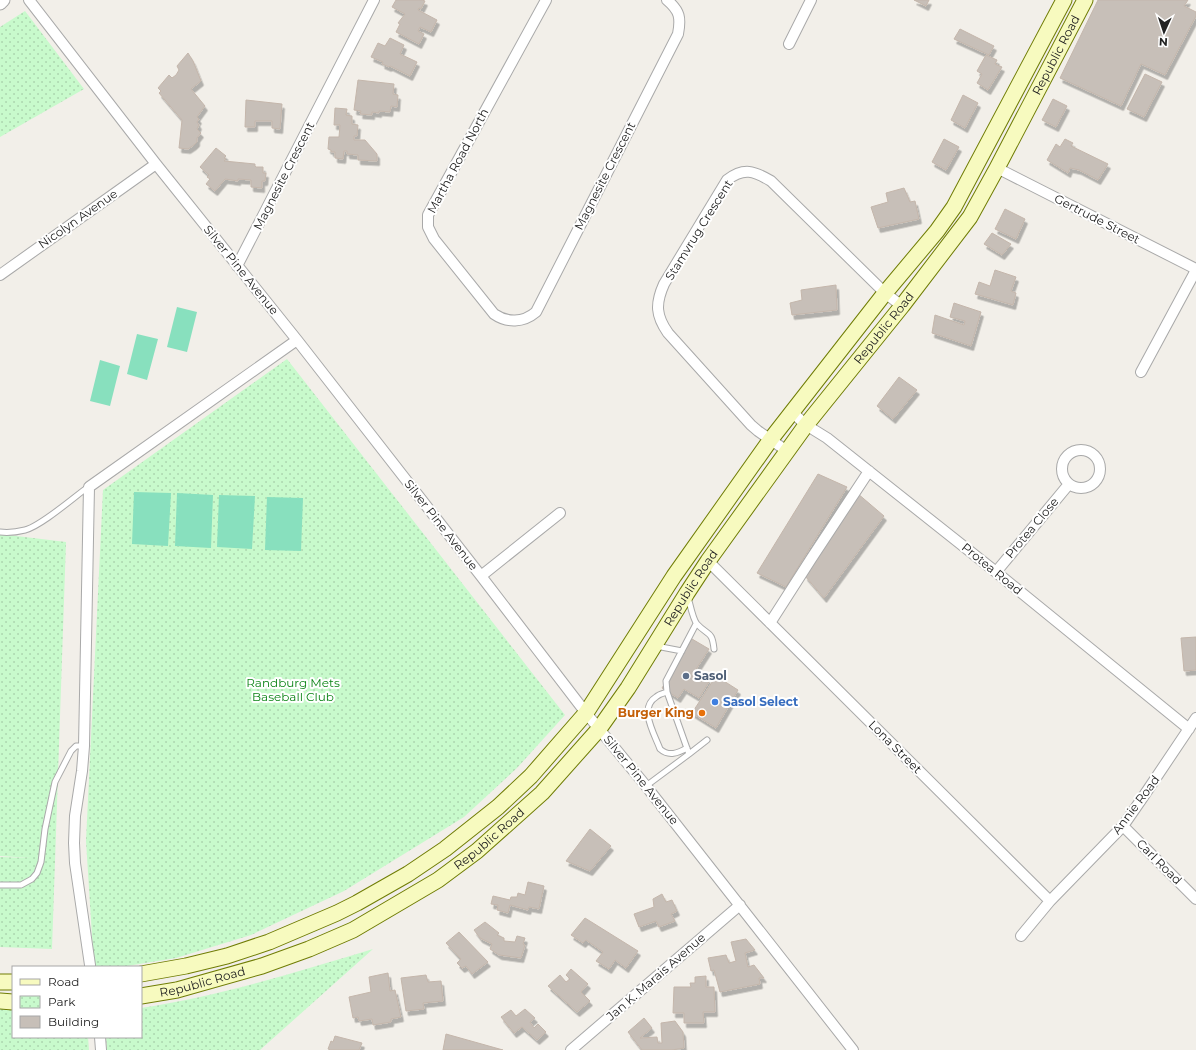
<svg xmlns="http://www.w3.org/2000/svg" width="1196" height="1050" viewBox="0 0 1196 1050" font-family="Montserrat,sans-serif">
	<defs>
		<pattern id="park-dots" width="8" height="8" patternUnits="userSpaceOnUse"><rect width="8" height="8" fill="#c8facc"/><path d="M2 2h.1M6 6h.1" fill="none" stroke="#acd6af" stroke-width="1.8" stroke-linecap="round"/></pattern>
		<filter id="shadow"><feDropShadow dx="2.5" dy="4.5" stdDeviation="0" flood-color="#0004"/></filter>
	</defs>
	<rect width="100%" height="100%" fill="#f2efe9"/>
	<path fill="url(#park-dots)" d="M25,11L84,89L0,137V27Z
		M287,359L565,715L517,768L464,817L344,891L251,935L176,958L121,967H94L86,841L103,490Z
		M0,534L66,542L52,949L0,947V857L32,858L0,856Z
		M373,949L260,1050H107L106,1037H141V1008C220,996 297,972 373,949Z
		M0,1005L13,1006V1037H88L89,1050H0Z"/>
	<path fill="#88e0be" d="M177,307L197,312L187,352L167,347Z
		M137,334L158,339L147,380L127,374Z
		M100,360L120,366L110,406L90,401Z
		M134,492L171,493L168,546L132,544Z
		M177,493L213,495L211,548L175,546Z
		M219,495L255,496L252,549L217,547Z
		M267,497L303,498L301,551L265,550Z"/>
	<path fill="#c7bfb8" stroke="#c4b6ab" filter="url(#shadow)" d="M396,0H422L425,1L421,9L419,8L418,10L437,20L431,32L420,27L418,31L424,34L419,44L396,32L400,24L398,23L405,14L392,7Z
		M914,0H929L926,6Z
		M1098,0H1188L1184,6L1196,12V16L1165,75L1141,64L1121,106L1060,78Z
		M960,29L994,46L989,55L954,39Z
		M390,38L404,45L400,54L417,62L410,76L390,66L389,67L382,64L383,62L371,57L378,43L385,46Z
		M188,53L193,61L201,81L191,89L205,106L197,117L199,119L197,122L199,125L197,129L201,133L197,138V142L194,145L188,149L179,148L182,120L159,93L161,91L158,88L169,75L172,78L176,75L179,70L177,66Z
		M986,55L997,60L995,64L1002,67L988,90L977,83L982,74L977,71Z
		M1145,74L1162,82L1144,117L1127,109Z
		M358,80L394,84L393,94L398,95L397,107L391,106L390,112L379,111V113L372,112V115L360,114L361,111L354,110Z
		M963,95L978,103L965,128L951,120Z
		M1053,99L1067,106L1056,127L1042,120Z
		M246,100L282,104L280,129L272,128V121H255V127H245Z
		M335,108L347,109L346,115L352,116V124L358,125L357,136H354V140H365L377,154V161L358,160V155L347,154V151H344L343,159L335,158V152H331V150L328,149L329,137H339L340,125H334Z
		M944,139L959,147L946,170L932,162Z
		M1065,139L1073,143L1071,146L1108,164L1098,180L1079,170L1070,168L1068,173L1047,160L1056,144L1060,147Z
		M216,148L226,156L224,158L226,159L224,161L255,164V166L256,167H263V173H266L265,181H262V188L251,187V180L238,179V181L225,179L215,191L206,184L210,179L207,177L209,175L200,167Z
		M904,188L910,202L915,201L919,219L878,228L871,207L888,202L886,193Z
		M1005,209L1025,219L1016,239L995,229Z
		M992,233L1011,244L1002,255L984,244Z
		M995,270L1016,277L1011,291L1016,293L1013,305L975,294L979,282L990,286Z
		M836,285L837,310L792,315L790,303L802,300L801,290Z
		M954,303L981,312L971,346L932,333L935,315L964,325L965,321L950,317Z
		M899,377L917,390L893,419L877,406Z
		M818,474L847,487L786,587L757,573Z
		M857,493L884,516L824,598L805,576Z
		M1196,637V670L1184,671L1181,638Z
		M692,639L709,649L695,671L710,680L699,698L684,689L678,698L662,688Z
		M716,676L738,690L716,728L692,713Z
		M590,829L611,846L590,871L566,861Z
		M528,882L544,886L539,909L529,907L528,910L510,905L508,913L497,910L498,905L491,904L493,896L510,900L511,897H517L518,893L525,895Z
		M662,894L666,902L672,900L677,911L671,914L675,921L659,927L656,921L639,927L634,914L654,907L653,899Z
		M585,918L638,951L626,968L615,960L609,969L596,961L603,952L586,940L583,943L571,935Z
		M485,922L499,933L497,935L504,938V941L515,942L517,936L525,938L523,944L525,945L521,958L499,955L490,949L492,944L480,938L474,930Z
		M459,932L488,962L472,974L466,966L462,968L457,963L461,959L446,943Z
		M746,939L755,950L745,953L748,967L754,965L764,978H759L760,984L720,992L714,970L711,971L708,958L726,955L729,963L736,961L731,942Z
		M571,969L588,984L581,992L590,1001L577,1012L548,986L560,975L566,982L570,979L566,975Z
		M388,973L390,991L395,990L401,1017L391,1019V1022L373,1025L372,1019L359,1021L358,1017L353,1018L349,997L371,992L369,977Z
		M426,975L428,982L441,981L443,1001L423,1003L424,1009L406,1011L401,978Z
		M706,976V987H714L715,1012H703L704,1023H684V1013H673L674,987H691L690,983H695V977Z
		M525,1009L535,1018L530,1022L534,1028L538,1024L546,1032L537,1040L522,1027L514,1033L501,1017L511,1010L516,1016Z
		M644,1018L652,1028L640,1038L657,1037L658,1043H662L661,1023L675,1021L683,1032L684,1048L672,1050H642L628,1032Z
		M446,1034L503,1050H443Z
		M335,1036L362,1043L359,1050H331L328,1049L331,1041L333,1042Z"/>
	<g fill="none" stroke-linecap="round" stroke-linejoin="round">
		<defs>
			<path id="service" d="M0,532C8,533 17,532 25,530C41,526 73,498 88,487
				M688,597C690,604 693,620 697,624C708,636 712,630 714,649
				M656,646L682,651
				M667,692C664,693 659,694 656,697C638,708 655,735 660,749C669,757 678,753 687,748
				M689,754L707,740
				M646,786L689,754L667,692L666,681L696,624
				M0,885H21L32,879L37,873L41,862L45,829L55,782L71,751L76,746H84"/>
			<path id="minor" d="M29,0L156,164L297,340L481,576L586,713L646,786L853,1050
				M546,0L428,215V227L434,239L494,314C507,323 523,323 536,312L678,34C681,18 680,11 667,0
				M789,44L811,0
				M997,168L1196,269
				M237,266L374,0
				M0,275L156,164
				M1141,372L1196,270
				M792,412L806,425L827,438L996,572L1189,729
				M1062 469a19 19 0 1 1 38 0a19 19 0 1 1-38 0Z
				M787,451L758,431L751,425L668,333C656,316 655,304 664,284L727,180C744,167 754,171 771,181L885,293L902,306
				M708,561L1050,901
				M996,572L1069,484
				M481,576L560,513
				M770,623L811,559L869,471
				M1123,826L1196,899
				M1021,936L1050,901L1123,826L1141,800L1196,718
				M90,965L75,863L74,843L75,816L82,771L84,746L89,487L297,340
				M100,1037L101,1050
				M571,1050L740,905"/>
			<path id="tertiary" d="M0,3L3,0"/>
			<g id="secondary">
				<path d="M141,974L186,966L227,956L269,942L337,913L357,903L408,874L445,849L498,807L531,776L586,713L674,576L771,439L885,293L937,231L954,207L1064,0"/>
				<path d="M0,982H13"/>
				<path id="s1" d="M141,996L177,990L262,966L309,949L353,930L438,880L477,851L542,793L599,729L628,688L687,593L708,561L806,425L902,306L970,217L997,168L1085,0"/>
				<path d="M0,1001L13,1002"/>
			</g>
		</defs>
		<use href="#service" stroke="#a9a9a9" stroke-width="7"/>
		<use href="#minor" stroke="#a9a9a9" stroke-width="12"/>
		<use href="#tertiary" stroke="#a9a9a9" stroke-width="15"/>
		<use href="#secondary" stroke="#707d05" stroke-width="17"/>
		<use href="#service" stroke="#fff" stroke-width="5"/>
		<use href="#minor" stroke="#fff" stroke-width="10"/>
		<use href="#tertiary" stroke="#fff" stroke-width="13"/>
		<use href="#secondary" stroke="#f7fabf" stroke-width="15"/>
	</g>
	<circle fill="#5c6f8a" stroke="#fff" stroke-width="1.5" cx="686" cy="676" r="4"/>
	<circle fill="#3f7fe0" stroke="#fff" stroke-width="1.5" cx="715" cy="702" r="4"/>
	<circle fill="#e8710a" stroke="#fff" stroke-width="1.5" cx="702" cy="713" r="4"/>
	<g text-anchor="middle" stroke-width="4" stroke-linejoin="round" paint-order="stroke">
		<g font-size="12" fill="#222" stroke="#fff">
			<text dy="4" stroke="none"><textPath href="#s1" startOffset="1359">Republic Road</textPath></text>
			<text transform="translate(458 161) rotate(-62)" y="4">Martha Road North</text>
			<text transform="translate(284 176) rotate(-63)" y="4">Magnesite Crescent</text>
			<text transform="translate(605 176) rotate(-63)" y="4">Magnesite Crescent</text>
			<text transform="translate(78 219) rotate(-35)" y="4">Nicolyn Avenue</text>
			<text transform="translate(1097 219) rotate(27)" y="4">Gertrude Street</text>
			<text transform="translate(699 230) rotate(-58)" y="4">Stamvrug Crescent</text>
			<text transform="translate(241 270) rotate(51)" y="4">Silver Pine Avenue</text>
			<text dy="4" stroke="none"><textPath href="#s1" startOffset="1035">Republic Road</textPath></text>
			<text transform="translate(441 525) rotate(52)" y="4">Silver Pine Avenue</text>
			<text transform="translate(1032 528) rotate(-50)" y="4">Protea Close</text>
			<text transform="translate(992 569) rotate(39)" y="4">Protea Road</text>
			<text dy="4" stroke="none"><textPath href="#s1" startOffset="711">Republic Road</textPath></text>
			<text transform="translate(895 747) rotate(45)" y="4">Lona Street</text>
			<text transform="translate(641 780) rotate(51)" y="4">Silver Pine Avenue</text>
			<text transform="translate(1136 805) rotate(-53)" y="4">Annie Road</text>
			<text dy="4" stroke="none"><textPath href="#s1" startOffset="387">Republic Road</textPath></text>
			<text transform="translate(1159 862) rotate(45)" y="4">Carl Road</text>
			<text transform="translate(656 977) rotate(-41)" y="4">Jan K. Marais Avenue</text>
			<text dy="4" stroke="none"><textPath href="#s1" startOffset="63">Republic Road</textPath></text>
		</g>
		<g font-size="12" font-weight="bold" fill="#4e5e75" stroke="#fff" text-anchor="start">
			<text x="694" y="680">Sasol</text>
		</g>
		<g font-size="12" fill="#0c8416" stroke="#fff">
			<text x="293" y="687">Randburg Mets<tspan x="293" dy="14">Baseball Club</tspan></text>
		</g>
		<g font-size="12" font-weight="bold" fill="#366cbe" stroke="#fff" text-anchor="start">
			<text x="723" y="706">Sasol Select</text>
		</g>
		<g font-size="12" font-weight="bold" fill="#c56008" stroke="#fff" text-anchor="end">
			<text x="694" y="717">Burger King</text>
		</g>
	</g>
	<rect x="12" y="966" width="130" height="72" fill="#ffffff" stroke="#a7a7a7"/>
	<rect x="20" y="979" width="20" height="6" fill="#f7fabf" stroke="#a7a7a7"/>
	<text x="48" y="986" font-size="12" fill="#222222">Road</text>
	<rect x="20" y="996" width="20" height="12" fill="url(#park-dots)" stroke="#a7a7a7"/>
	<text x="48" y="1006" font-size="12" fill="#222222">Park</text>
	<rect x="20" y="1016" width="20" height="12" fill="#c7bfb8" stroke="#a7a7a7"/>
	<text x="48" y="1026" font-size="12" fill="#222222">Building</text>
	<g transform="translate(1164 32) rotate(183)" stroke="#ffffff" stroke-width="3" paint-order="stroke">
	<path d="M0-3L7 15L0 10L-7 15Z" fill="#222222"/>
	<text y="-6" font-size="11" font-weight="bold" text-anchor="middle" fill="#222222">N</text>
	</g>
</svg>
